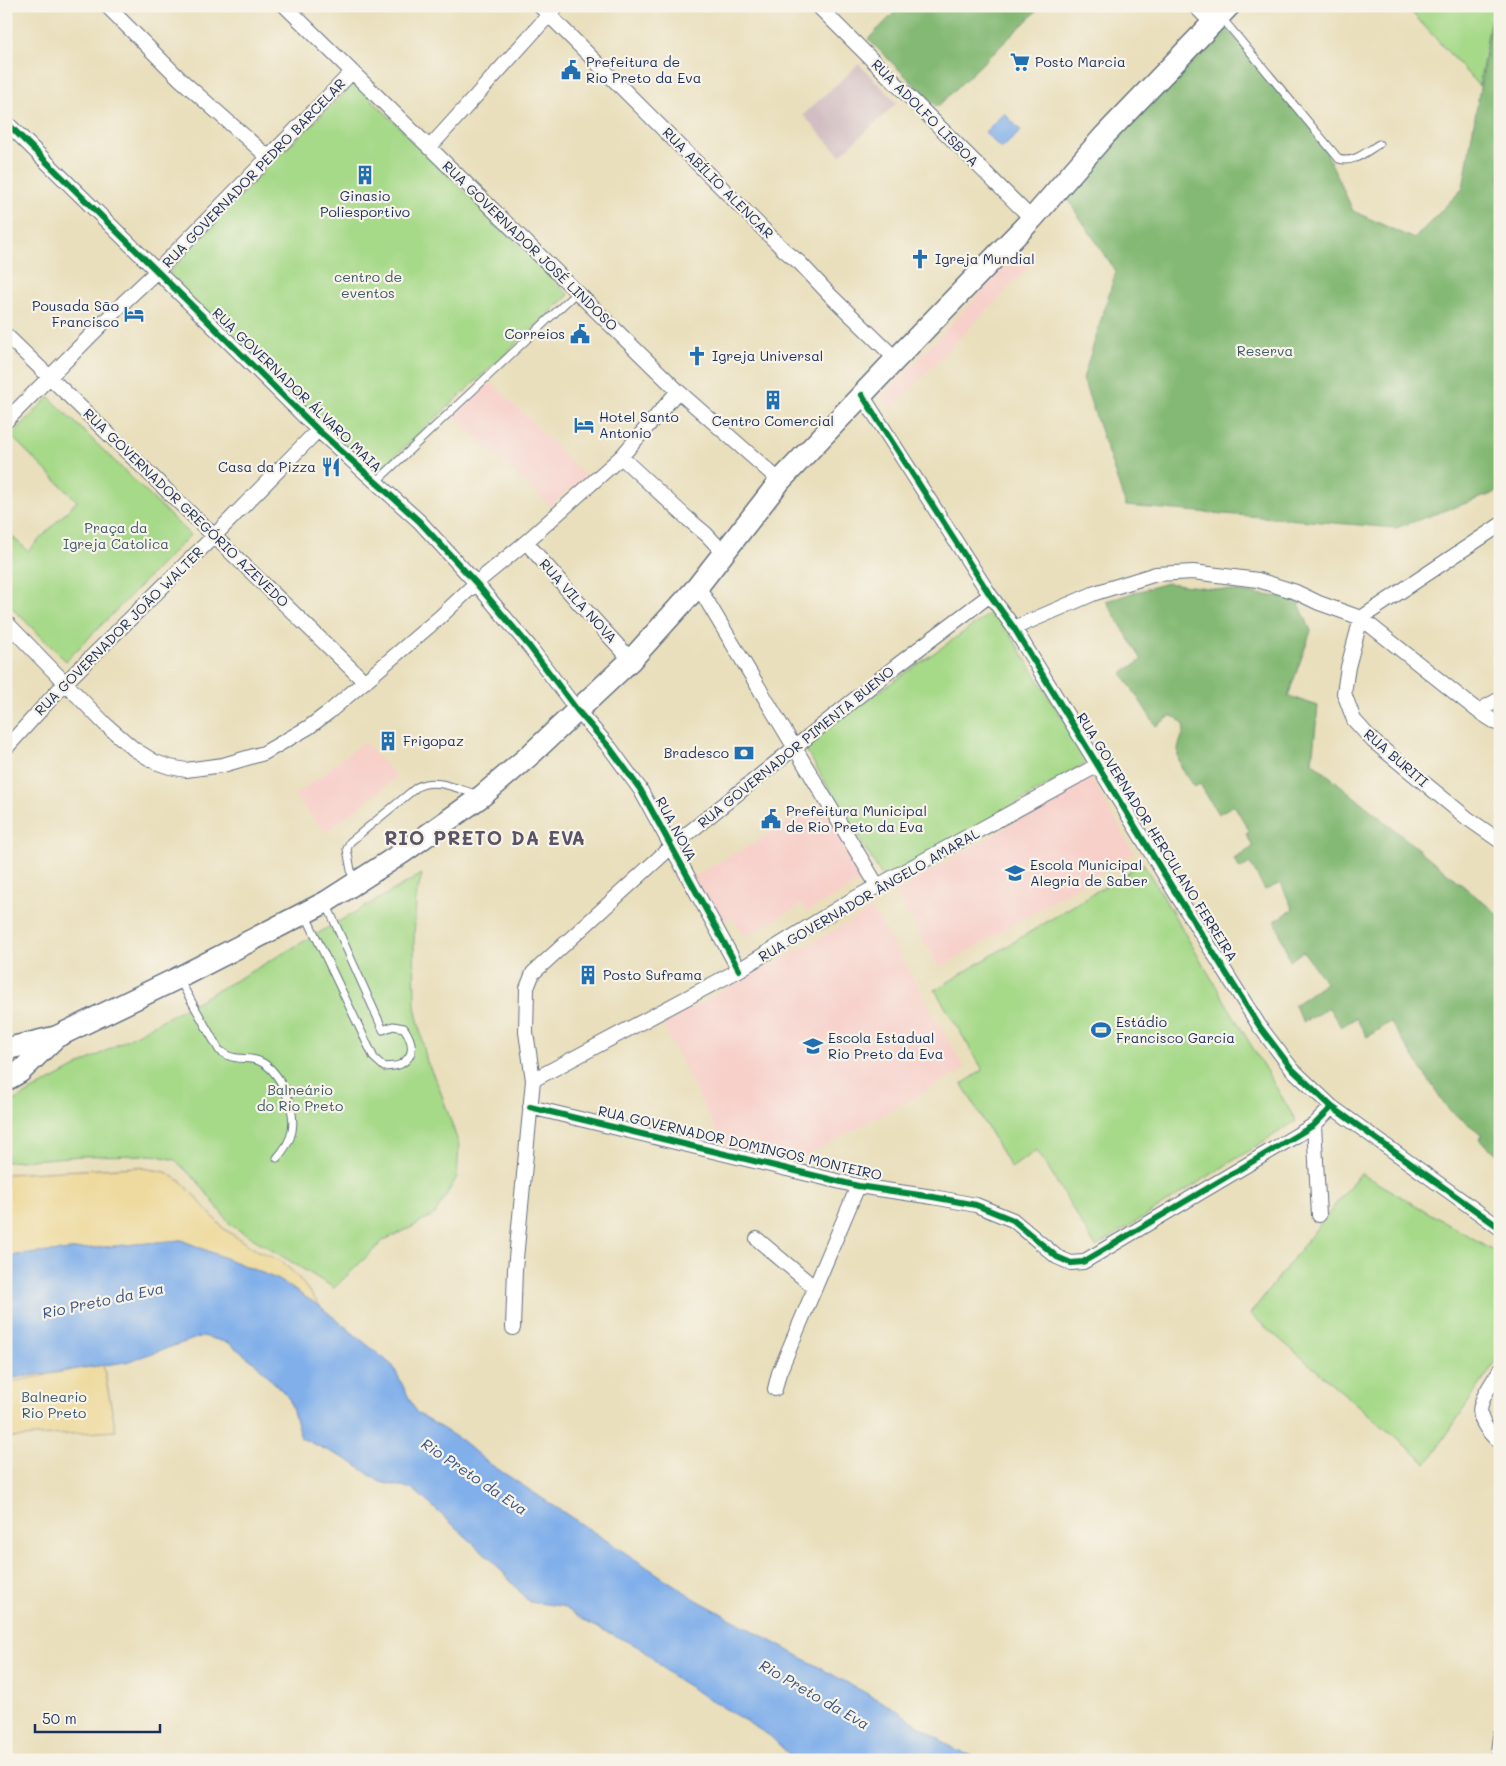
<svg xmlns="http://www.w3.org/2000/svg" width="1506" height="1766" viewBox="0 0 1506 1766" font-family="Mali,sans-serif">
	<rect width="100%" height="100%" fill="#f7f3e8"/>
	<filter id="ink" filterUnits="userSpaceOnUse"><feTurbulence type="fractalNoise" baseFrequency=".02" numOctaves="2"/><feDisplacementMap in="SourceGraphic" scale="10" xChannelSelector="R" yChannelSelector="G"/><feConvolveMatrix kernelMatrix="1 2 1 2 8 2 1 2 1" color-interpolation-filters="sRGB"/></filter>
	<filter id="wash" filterUnits="userSpaceOnUse"><feTurbulence type="fractalNoise" baseFrequency=".0096" numOctaves="4" result="noise"/><feDisplacementMap in="SourceGraphic" scale="20" xChannelSelector="R" yChannelSelector="G"/><feGaussianBlur stdDeviation="1.12" result="paint"/><feColorMatrix in="noise" values="0 0 0 0 0 0 0 0 0 0 0 0 0 0 0 0 0 1.4 0 .05"/><feComposite in="paint" operator="in"/></filter>
	<g filter="url(#wash)">
		<rect width="100%" height="100%" fill="#e9dfbc"/>
		<path fill="#f7d0ca" d="M1020,251L1033,262L892,409L881,398Z
			M491,382L586,476L550,506L454,416Z
			M364,742L397,777L326,833L294,796Z
			M1091,778L1134,853L939,968L895,892Z
			M821,804L865,879L806,912L802,904L744,937L732,917L720,924L693,877Z
			M873,909L965,1069L790,1165L725,1148L662,1024Z"/>
		<path fill="#d2bec2" d="M859,64L897,103L840,155L803,115Z"/>
		<path fill="#a6d988" stroke="#608473" d="M1406,6H1500V15L1490,21L1479,86Z
			M355,83L569,295L371,478L167,275L267,167Z
			M49,397L190,535L66,661L6,602V531L28,551L77,501L11,436Z
			M995,610L1089,761L885,881L803,745Z
			M1143,863L1296,1121L1096,1247L1037,1150L1011,1168L962,1084L983,1070L935,990Z
			M422,874L416,898L414,940L415,1006L427,1062L439,1087L459,1145L457,1177L435,1214L410,1228L384,1240L334,1288L231,1225L198,1182L175,1160L153,1155L81,1156L6,1162V1105L238,979Z
			M1360,1173L1500,1254V1355L1427,1464L1250,1314Z"/>
		<path fill="#84b974" stroke="#507469" d="M901,6H1042L937,107L868,39Z
			M1500,18V491L1396,528L1126,506L1083,379L1116,271L1063,193L1225,26L1314,125L1353,211L1414,239L1463,188L1491,23Z
			M1167,583L1297,599L1311,631L1288,696L1318,706L1312,762L1500,916V1156L1479,1140L1483,1135L1448,1109L1390,1022L1367,1037L1356,1018L1341,1027L1329,1008L1303,1022L1294,1005L1326,983L1303,951L1290,961L1275,920L1293,910L1281,883L1265,890L1250,863L1240,869L1234,859L1253,847L1246,834L1250,832L1234,805L1218,814L1200,784L1194,787C1186,775 1174,761 1179,745C1181,738 1184,734 1184,725L1177,718L1171,716L1156,726L1122,673L1142,660L1106,601Z"/>
		<path fill="#eeda9e" stroke="#84847e" d="M137,1167L166,1172L182,1182L224,1229L256,1250L281,1261L298,1277L321,1307L279,1280L181,1240L6,1256V1174Z
			M103,1364L116,1431L6,1438V1383Z"/>
		<path fill="#80afea" stroke="#4e6fa4" d="M1004,113L1021,131L1001,149L985,132Z
			M181,1240L279,1280L321,1307L393,1366L416,1412L461,1440L487,1462L697,1600L893,1708L957,1751L987,1760H795L770,1736L673,1677L641,1648L590,1624L562,1606L529,1602L491,1559L413,1489L380,1482L350,1461L301,1438L289,1398L256,1364L229,1343L203,1336L126,1362L6,1379V1256Z"/>
	</g>
	<g filter="url(#ink)">
		<g fill="none" stroke-linecap="round" stroke-linejoin="round">
			<defs>
				<path id="lane" d="M1222,18L1339,159C1353,164 1367,151 1379,144
					M375,483L577,292
					M353,881L347,849L350,842L417,787C435,777 457,789 476,794
					M306,916L374,1058L384,1067C389,1066 397,1067 401,1064C417,1055 412,1040 404,1028L393,1026L383,1030L326,903
					M180,981L219,1050C222,1052 226,1055 229,1056C238,1060 250,1057 259,1061C281,1070 296,1110 292,1131C290,1142 284,1150 277,1158"/>
				<path id="street" d="M107,6L180,79L268,157
					M285,6L678,391L780,481
					M540,6L784,250L800,263L830,295L896,359
					M818,6L1032,219
					M1195,6L1213,24
					M6,122L318,430L419,521L476,583L529,646L577,710L610,748L640,789L739,970
					M429,148L557,6
					M6,335L365,682
					M862,395L990,595L1014,628L1172,887L1260,1027L1292,1069L1332,1107L1500,1228
					M6,421L125,301L157,271L352,72
					M621,457L688,519L706,534L724,553
					M1500,525L1361,618L1348,667L1344,693L1354,720L1373,741L1467,818L1500,841
					M526,542L578,602L631,660
					M698,586L878,887
					M6,622L105,724L134,749L155,762L170,767L186,770L223,765L264,753L309,727L329,712L440,617L476,583L526,542L621,457L678,391
					M1014,628L1095,593L1156,574L1193,572L1258,580L1296,592L1319,603L1361,618L1478,711L1500,725
					M1478,711L1500,699
					M6,748L65,683L215,535L318,430
					M533,1080L739,970L850,901L1098,765
					M530,1107L858,1186L933,1197L976,1205L1013,1220L1057,1257L1071,1263L1083,1262L1095,1255L1314,1125L1332,1107
					M1314,1125L1319,1215
					M757,1239L815,1288
					M513,1328L515,1269L533,1080L526,1032L527,988L533,973L671,847L896,666L990,595
					M1500,1370C1480,1402 1468,1414 1500,1443
					M775,1389L779,1373L858,1186
					M1497,1760L1500,1736"/>
				<path id="primary" d="M6,1049L56,1037L178,978L326,902L402,853L482,796L530,755L631,660L698,586L780,481L896,359L1032,219L1104,136L1229,6
					M6,1080L20,1072L55,1038"/>
			</defs>
			<use href="#lane" stroke="#636d7f" stroke-width="9"/>
			<use href="#street" stroke="#636d7f" stroke-width="16"/>
			<use href="#primary" stroke="#636d7f" stroke-width="24"/>
			<use href="#lane" stroke="#fff" stroke-width="7"/>
			<use href="#street" stroke="#fff" stroke-width="14"/>
			<use href="#primary" stroke="#fff" stroke-width="21"/>
			<defs>
				<path id="cycleway" d="M6,122L318,430L419,521L476,583L529,646L577,710L610,748L640,789L739,970
					M862,395L990,595L1014,628L1172,887L1260,1027L1292,1069L1332,1107L1500,1228
					M530,1107L858,1186L933,1197L976,1205L1013,1220L1057,1257L1071,1263L1083,1262L1095,1255L1314,1125L1332,1107"/>
			</defs>
			<use href="#cycleway" stroke="#f7f3e8" stroke-width="9"/>
			<use href="#cycleway" stroke="#00873e" stroke-width="6"/>
		</g>
	</g>
	<defs>
		<symbol id="supermarket-bare" viewBox="-9 -9 18 18"><path d="M-6-5.5h2.5l.6 2H6L4.5 2H-2.5L-4.4-4H-6ZM-1.5 3.2a1.3 1.3 0 1 0 .1 0ZM3 3.2a1.3 1.3 0 1 0 .1 0Z" fill="#1f6fb2" stroke="#f7f3e8" stroke-width="2.5" paint-order="stroke"/></symbol>
		<symbol id="civic-bare" viewBox="-9 -9 18 18"><path d="M-.6-6.5H3V-4.5H.6V-3L4-1V1h2V6H-6V1h2V-1L-.6-3ZM-1.2 2.5V6h2.4V2.5Z" fill="#1f6fb2" stroke="#f7f3e8" stroke-width="2.5" paint-order="stroke"/></symbol>
		<symbol id="building-bare" viewBox="-9 -9 18 18"><path d="M-4-6H4V6H1V3H-1V6H-4ZM-2.5-4.3h1.7v1.8h-1.7ZM.8-4.3h1.7v1.8H.8ZM-2.5-1h1.7V.8h-1.7ZM.8-1h1.7V.8H.8Z" fill="#1f6fb2" stroke="#f7f3e8" stroke-width="2.5" paint-order="stroke"/></symbol>
		<symbol id="church-bare" viewBox="-9 -9 18 18"><path d="M-1.2-6h2.4v3.5h3.3v2.4h-3.3V6h-2.4V-.1h-3.3v-2.4h3.3Z" fill="#1f6fb2" stroke="#f7f3e8" stroke-width="2.5" paint-order="stroke"/></symbol>
		<symbol id="hotel-bare" viewBox="-9 -9 18 18"><path d="M-6-4.5h1.5V1H6V5H4.5V3h-9V5H-6ZM-4 0a1.8 1.8 0 1 1 3.6 0ZM.5 0V-2.5h3Q6-2.5 6 0Z" fill="#1f6fb2" stroke="#f7f3e8" stroke-width="2.5" paint-order="stroke"/></symbol>
		<symbol id="restaurant-bare" viewBox="-9 -9 18 18"><path d="M-5-6h1v4h1v-4h1v4h1v-4h1v5L-1.5 .5V6h-2V.5L-5-1ZM5-6V6H3V1.5H1.5Q1.5-4 5-6Z" fill="#1f6fb2" stroke="#f7f3e8" stroke-width="2.5" paint-order="stroke"/></symbol>
		<symbol id="bank-bare" viewBox="-9 -9 18 18"><path d="M-6-4H6V4H-6ZM0-2.3a2.3 2.3 0 1 0 0 4.6a2.3 2.3 0 1 0 0-4.6Z" fill="#1f6fb2" stroke="#f7f3e8" stroke-width="2.5" paint-order="stroke"/></symbol>
		<symbol id="school-bare" viewBox="-9 -9 18 18"><path d="M0-5L7-2L0 1L-7-2ZM-4 1L0 2.5L4 1V4Q0 6-4 4Z" fill="#1f6fb2" stroke="#f7f3e8" stroke-width="2.5" paint-order="stroke"/></symbol>
		<symbol id="stadium-bare" viewBox="-9 -9 18 18"><path d="M0-5a6.5 5 0 1 0 0 10a6.5 5 0 1 0 0-10ZM-3.5-1.8h7v3.6h-7Z" fill="#1f6fb2" stroke="#f7f3e8" stroke-width="2.5" paint-order="stroke"/></symbol>
	</defs>
	<g fill-rule="evenodd">
		<use href="#supermarket-bare" x="1006" y="48" width="28" height="28"/>
		<use href="#civic-bare" x="557" y="56" width="28" height="28"/>
		<use href="#building-bare" x="351" y="161" width="28" height="28"/>
		<use href="#church-bare" x="906" y="245" width="28" height="28"/>
		<use href="#hotel-bare" x="120" y="300" width="28" height="28"/>
		<use href="#civic-bare" x="566" y="320" width="28" height="28"/>
		<use href="#church-bare" x="683" y="342" width="28" height="28"/>
		<use href="#building-bare" x="759" y="386" width="28" height="28"/>
		<use href="#hotel-bare" x="570" y="411" width="28" height="28"/>
		<use href="#restaurant-bare" x="317" y="453" width="28" height="28"/>
		<use href="#building-bare" x="374" y="727" width="28" height="28"/>
		<use href="#bank-bare" x="730" y="739" width="28" height="28"/>
		<use href="#civic-bare" x="757" y="805" width="28" height="28"/>
		<use href="#school-bare" x="1001" y="859" width="28" height="28"/>
		<use href="#building-bare" x="574" y="961" width="28" height="28"/>
		<use href="#stadium-bare" x="1087" y="1016" width="28" height="28"/>
		<use href="#school-bare" x="799" y="1032" width="28" height="28"/>
	</g>
	<g text-anchor="middle" stroke-width="4.5" stroke-linejoin="round" paint-order="stroke">
		<g font-size="14" fill="#1b2f5e" stroke="#f7f3e8" text-anchor="start">
			<text x="586" y="67">Prefeitura de<tspan x="586" dy="16">Rio Preto da Eva</tspan></text>
			<text x="1035" y="67">Posto Marcia</text>
			<text x="365" y="201" text-anchor="middle">Ginasio<tspan x="365" dy="16">Poliesportivo</tspan></text>
			<text x="935" y="264">Igreja Mundial</text>
			<text x="119" y="311" text-anchor="end">Pousada São<tspan x="119" dy="16">Francisco</tspan></text>
			<text x="565" y="339" text-anchor="end">Correios</text>
			<text x="712" y="361">Igreja Universal</text>
			<text x="599" y="422">Hotel Santo<tspan x="599" dy="16">Antonio</tspan></text>
			<text x="773" y="426" text-anchor="middle">Centro Comercial</text>
			<text x="316" y="472" text-anchor="end">Casa da Pizza</text>
			<text x="403" y="746">Frigopaz</text>
			<text x="729" y="758" text-anchor="end">Bradesco</text>
			<text x="786" y="816">Prefeitura Municipal<tspan x="786" dy="16">de Rio Preto da Eva</tspan></text>
			<text x="1030" y="870">Escola Municipal<tspan x="1030" dy="16">Alegria de Saber</tspan></text>
			<text x="603" y="980">Posto Suframa</text>
			<text x="1116" y="1027">Estádio<tspan x="1116" dy="16">Francisco Garcia</tspan></text>
			<text x="828" y="1043">Escola Estadual<tspan x="828" dy="16">Rio Preto da Eva</tspan></text>
		</g>
		<g font-size="14" fill="#1b2f5e" stroke="#f7f3e8">
			<text transform="translate(925 113) rotate(45)" y="5">RUA ADOLFO LISBOA</text>
			<text transform="translate(254 173) rotate(-46)" y="5">RUA GOVERNADOR PEDRO BARCELAR</text>
			<text transform="translate(718 183) rotate(45)" y="5">RUA ABÍLIO ALENCAR</text>
			<text transform="translate(530 246) rotate(44)" y="5">RUA GOVERNADOR JOSÉ LINDOSO</text>
			<text transform="translate(297 390) rotate(44)" y="5">RUA GOVERNADOR ÁLVARO MAIA</text>
			<text transform="translate(186 508) rotate(44)" y="5">RUA GOVERNADOR GREGÓRIO AZEVEDO</text>
			<text transform="translate(578 601) rotate(48)" y="5">RUA VILA NOVA</text>
			<text transform="translate(119 631) rotate(-45)" y="5">RUA GOVERNADOR JOÃO WALTER</text>
			<text transform="translate(796 747) rotate(-39)" y="5">RUA GOVERNADOR PIMENTA BUENO</text>
			<text transform="translate(1396 758) rotate(41)" y="5">RUA BURITI</text>
			<text transform="translate(676 829) rotate(62)" y="5">RUA NOVA</text>
			<text transform="translate(1157 837) rotate(58)" y="5">RUA GOVERNADOR HERCULANO FERREIRA</text>
			<text transform="translate(869 895) rotate(-30)" y="5">RUA GOVERNADOR ÂNGELO AMARAL</text>
			<text transform="translate(740 1143) rotate(13)" y="5">RUA GOVERNADOR DOMINGOS MONTEIRO</text>
		</g>
		<g font-size="14" fill="#3e5a68" stroke="#f7f3e8">
			<text x="368" y="282">centro de<tspan x="368" dy="16">eventos</tspan></text>
			<text x="1265" y="356">Reserva</text>
			<text x="116" y="533">Praça da<tspan x="116" dy="16">Igreja Catolica</tspan></text>
			<text x="300" y="1095">Balneário<tspan x="300" dy="16">do Rio Preto</tspan></text>
			<text x="54" y="1402">Balneario<tspan x="54" dy="16">Rio Preto</tspan></text>
		</g>
		<g font-size="15" font-style="italic" fill="#395588" stroke="#f7f3e8">
			<text transform="translate(103 1301) rotate(-12)" y="5">Rio Preto da Eva</text>
			<text transform="translate(474 1477) rotate(34)" y="5">Rio Preto da Eva</text>
			<text transform="translate(814 1695) rotate(30)" y="5">Rio Preto da Eva</text>
		</g>
		<g font-size="19" font-weight="bold" letter-spacing="1" fill="#5b5466" stroke="#f7f3e8">
			<text x="485" y="845">RIO PRETO DA EVA</text>
		</g>
	</g>
	<rect width="1506" height="1766" fill="none" stroke="#f7f3e8" stroke-width="25"/>
	<path d="M35 1724v8h125v-8" fill="none" stroke="#1b2f5e" stroke-width="2.5"/>
	<text x="42" y="1724" font-size="15" fill="#1b2f5e" stroke="#f7f3e8" stroke-width="4" paint-order="stroke">50 m</text>
</svg>
